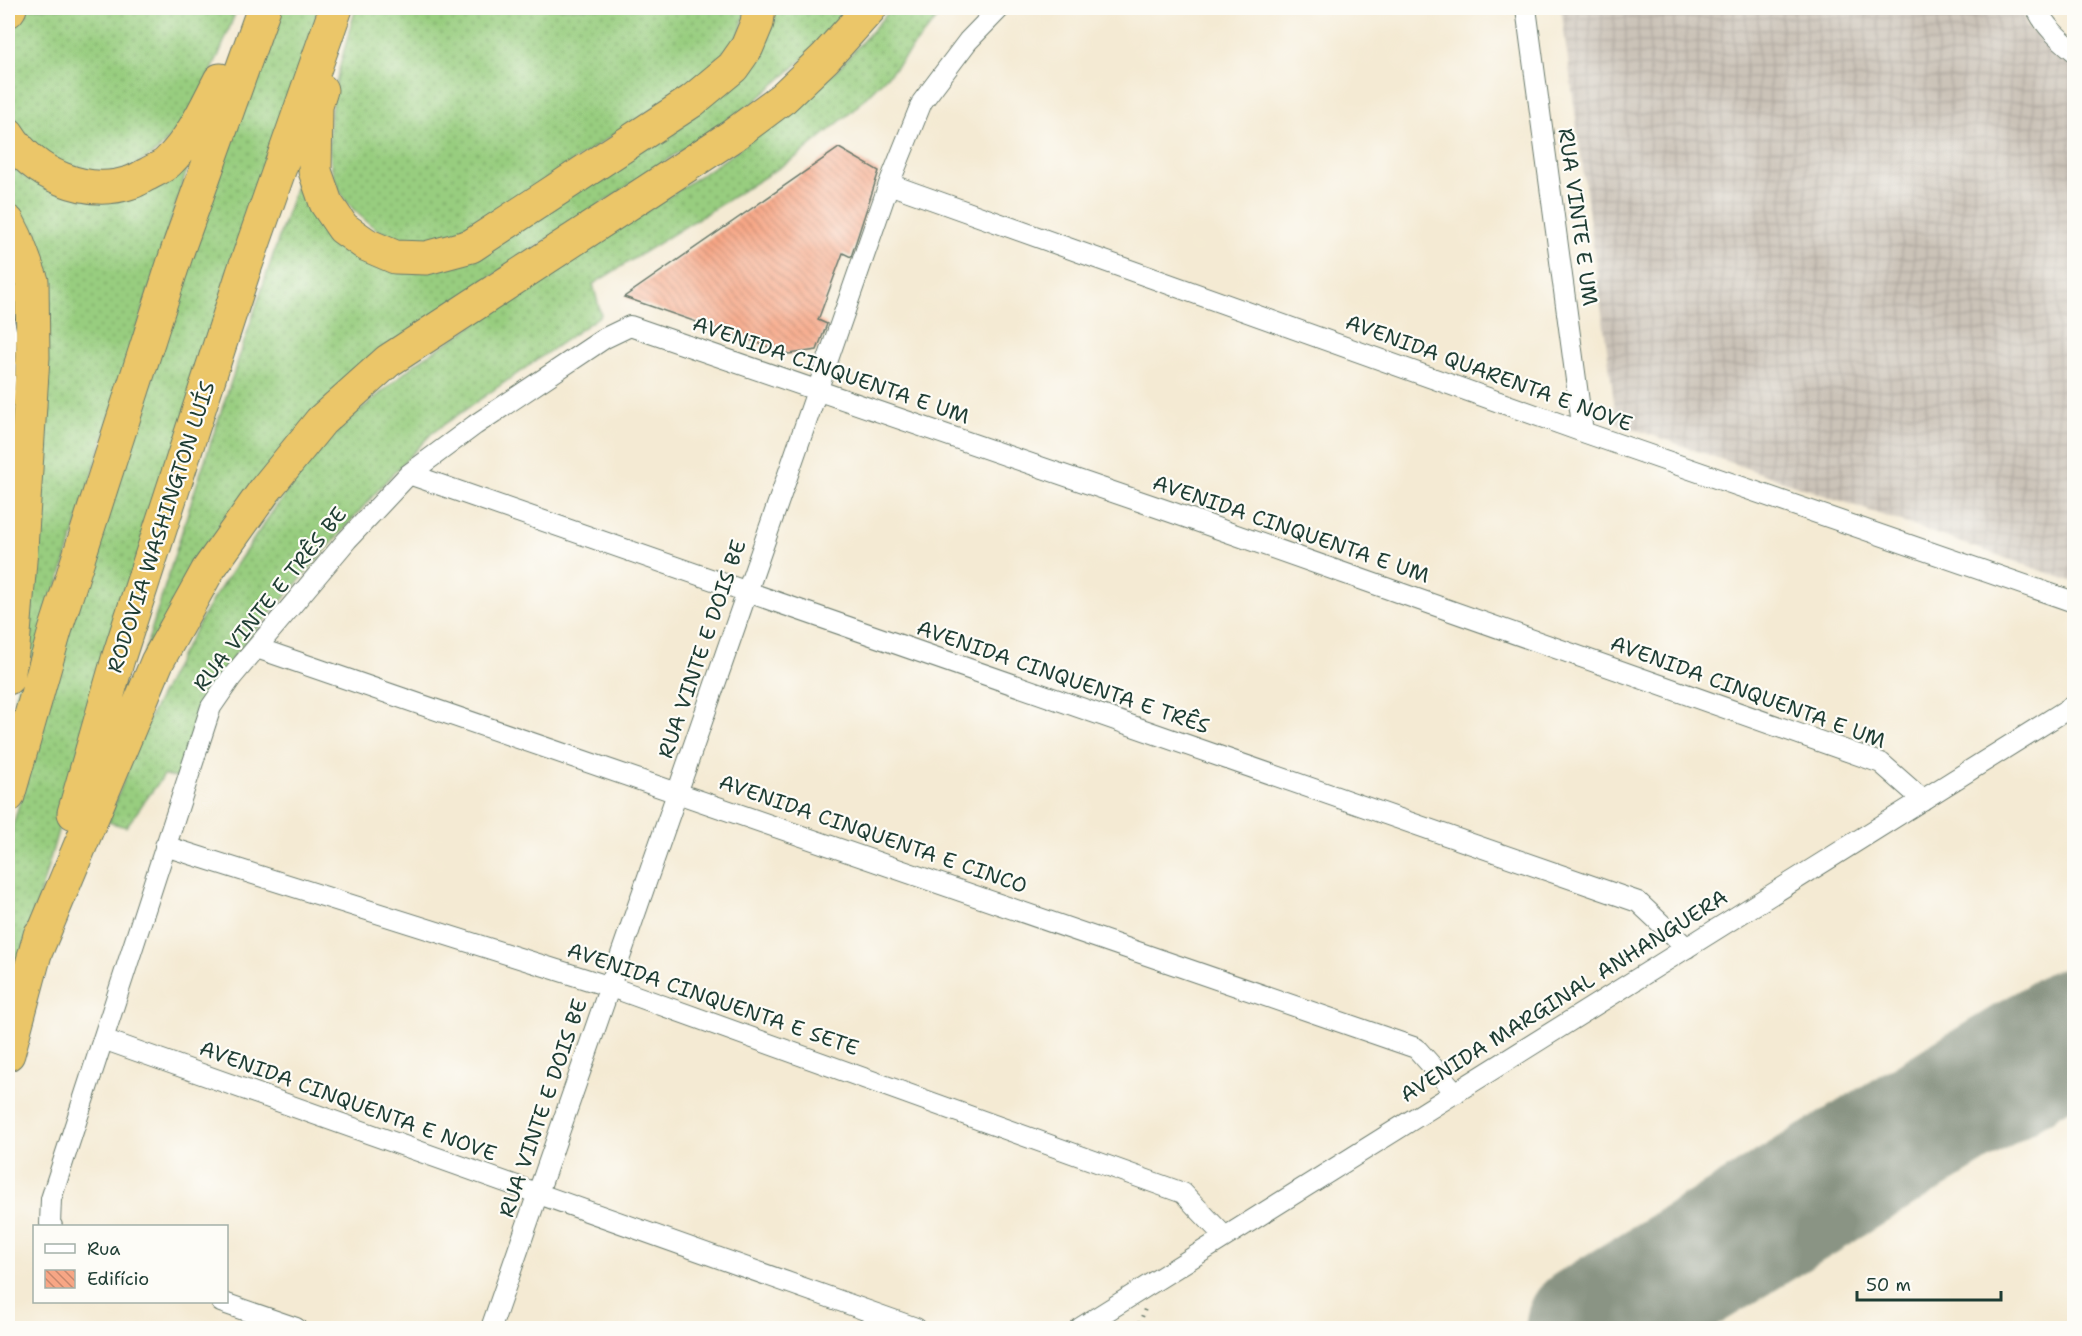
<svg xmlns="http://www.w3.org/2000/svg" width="2082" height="1336" viewBox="0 0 2082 1336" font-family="'Shantell Sans',sans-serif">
	<defs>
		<pattern id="industrial-grid" width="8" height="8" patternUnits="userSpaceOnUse" patternTransform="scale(1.5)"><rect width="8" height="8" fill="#cbc3b8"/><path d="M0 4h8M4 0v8" fill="none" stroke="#aea89f"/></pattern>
		<pattern id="grass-dots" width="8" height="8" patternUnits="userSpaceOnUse" patternTransform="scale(1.5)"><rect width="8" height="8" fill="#98cd7f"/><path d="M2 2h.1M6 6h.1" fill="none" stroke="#7ba869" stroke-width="1.8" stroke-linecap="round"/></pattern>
		<pattern id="building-back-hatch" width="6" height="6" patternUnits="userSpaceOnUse" patternTransform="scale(1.5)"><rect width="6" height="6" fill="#f7a685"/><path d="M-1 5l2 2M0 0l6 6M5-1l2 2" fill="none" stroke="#c7886e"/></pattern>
	</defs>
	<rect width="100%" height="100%" fill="#fdfcf7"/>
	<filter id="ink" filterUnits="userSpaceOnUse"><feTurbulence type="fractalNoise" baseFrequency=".0167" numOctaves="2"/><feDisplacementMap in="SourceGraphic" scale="12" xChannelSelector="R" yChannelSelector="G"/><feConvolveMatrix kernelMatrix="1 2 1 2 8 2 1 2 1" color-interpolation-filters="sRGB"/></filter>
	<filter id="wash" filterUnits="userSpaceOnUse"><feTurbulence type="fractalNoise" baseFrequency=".008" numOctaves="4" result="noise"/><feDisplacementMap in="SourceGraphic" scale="24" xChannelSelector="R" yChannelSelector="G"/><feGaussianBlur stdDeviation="1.35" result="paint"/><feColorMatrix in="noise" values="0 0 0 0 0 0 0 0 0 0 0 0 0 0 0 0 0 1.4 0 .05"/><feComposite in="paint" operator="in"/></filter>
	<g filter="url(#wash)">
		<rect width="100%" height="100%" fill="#f4ead3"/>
		<path fill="url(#industrial-grid)" d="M1561,8H2023L2027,27L2074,68V582L1617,423Z"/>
		<path fill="url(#grass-dots)" stroke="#5c855a" stroke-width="1.5" d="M26,8H237C218,58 199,113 158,150C152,156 127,170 119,172C106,175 59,165 48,158C43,155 17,127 13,121C2,103 8,62 8,40L10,32Z
			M273,8H320L107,658L8,1007V843L65,643Z
			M356,8H746L740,33L711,71L462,234C425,244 394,247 364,219C352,209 341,197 336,183C317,128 342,60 356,8Z
			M774,8H854L823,42L754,102L428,319L142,660L194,493L306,156L310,186L403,264L693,115Z
			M892,8H946L895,68L851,112L798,156L593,284L601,315L432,433L385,482L236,653L209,701L178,778L164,775L126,827L108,822L141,734L182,653L213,599L268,518L298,476L323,446L350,419L416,363L724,160L806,98L837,70Z
			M8,161L26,177L58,192L189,163L9,743L30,594L25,232L8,203Z"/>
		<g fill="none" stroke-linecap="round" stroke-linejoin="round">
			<path stroke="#8a9484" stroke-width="129" d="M1590,1328L2074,1032"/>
		</g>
		<g id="blocks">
			<path fill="url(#building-back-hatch)" d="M839,148L879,171L851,257L843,253L818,320L827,324L817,350L789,354L624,297Z"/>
		</g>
	</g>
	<g filter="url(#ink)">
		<use href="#blocks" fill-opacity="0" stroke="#6a7a6c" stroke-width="1.5"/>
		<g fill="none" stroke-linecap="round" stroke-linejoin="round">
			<defs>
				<path id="lane" d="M8,311L12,333L10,394
					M8,409L10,394L15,395"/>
				<path id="street" d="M1526,8L1583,432
					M2036,8C2045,26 2058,38 2074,51
					M889,184L1583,432L2074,602
					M409,474L1638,902L1687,948
					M257,648L1416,1048L1456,1093
					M165,846L611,987L1183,1193L1225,1237
					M103,1039L916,1328
					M52,1226L50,1224L51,1199L211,707L231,678L347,540L409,474L475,425L605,338L630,326L1171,512L1881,763L1923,800
					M221,1302L296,1328
					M491,1328L889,184L922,102L968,41L1000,8
					M1080,1328L2074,705"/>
				<path id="highway" d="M8,11L10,8
					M321,90L316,106L315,171L326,203L343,228L367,245L395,257L426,258L471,246L692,101L733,67L747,47L757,23L759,8
					M8,134C33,174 86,198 132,182C138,180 143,176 148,174C155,170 163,167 168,162C192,139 205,109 220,80
					M8,222L16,238L32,281L33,357L21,549L13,646L8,678
					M8,796L55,631L177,252L264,8
					M74,813L118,659L243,273L336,8
					M34,956L157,662L208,570L265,490L321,421L388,361L732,136L783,98L825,58L870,8
					M8,1054L40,935"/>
			</defs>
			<use href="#lane" stroke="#6a7a6c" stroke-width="11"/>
			<use href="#street" stroke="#6a7a6c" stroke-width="22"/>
			<use href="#highway" stroke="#6a7a6c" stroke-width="35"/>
			<path stroke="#6a7a6c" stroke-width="4" stroke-dasharray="1.5 4.5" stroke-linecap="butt" d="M1138,1328L1145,1309"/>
			<use href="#lane" stroke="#fff" stroke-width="9"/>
			<use href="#street" stroke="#fff" stroke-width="20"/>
			<use href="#highway" stroke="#ebc669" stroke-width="33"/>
		</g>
	</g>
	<g text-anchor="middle" stroke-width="4.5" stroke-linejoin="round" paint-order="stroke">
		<g font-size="21" fill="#1f3d34" stroke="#fdfcf7">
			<text transform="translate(1578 217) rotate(82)" y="7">RUA VINTE E UM</text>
			<text transform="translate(831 370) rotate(19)" y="7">AVENIDA CINQUENTA E UM</text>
			<text transform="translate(1489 373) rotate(20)" y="7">AVENIDA QUARENTA E NOVE</text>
			<text transform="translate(161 527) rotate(-72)" y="7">RODOVIA WASHINGTON LUÍS</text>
			<text transform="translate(1291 529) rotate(19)" y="7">AVENIDA CINQUENTA E UM</text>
			<text transform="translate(270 599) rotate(-51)" y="7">RUA VINTE E TRÊS BE</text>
			<text transform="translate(702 649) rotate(-71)" y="7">RUA VINTE E DOIS BE</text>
			<text transform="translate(1063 677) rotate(19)" y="7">AVENIDA CINQUENTA E TRÊS</text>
			<text transform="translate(1748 692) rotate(20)" y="7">AVENIDA CINQUENTA E UM</text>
			<text transform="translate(873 834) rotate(19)" y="7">AVENIDA CINQUENTA E CINCO</text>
			<text transform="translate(1564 996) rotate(-32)" y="7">AVENIDA MARGINAL ANHANGUERA</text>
			<text transform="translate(713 999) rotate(19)" y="7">AVENIDA CINQUENTA E SETE</text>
			<text transform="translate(348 1101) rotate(20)" y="7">AVENIDA CINQUENTA E NOVE</text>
			<text transform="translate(543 1108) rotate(-71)" y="7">RUA VINTE E DOIS BE</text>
		</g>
	</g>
	<rect width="2082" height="1336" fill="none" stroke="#fdfcf7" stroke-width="30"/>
	<rect x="33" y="1225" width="195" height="78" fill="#fdfcf7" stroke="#a4b0a9" stroke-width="1.5"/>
	<rect x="45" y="1244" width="30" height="9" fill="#ffffff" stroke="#a4b0a9" stroke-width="1.5"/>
	<text x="87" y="1255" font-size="18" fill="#1f3d34">Rua</text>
	<rect x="45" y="1270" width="30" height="18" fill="url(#building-back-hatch)" stroke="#a4b0a9" stroke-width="1.5"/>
	<text x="87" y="1285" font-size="18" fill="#1f3d34">Edifício</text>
	<path d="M1857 1291v9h144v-9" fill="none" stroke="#1f3d34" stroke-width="3"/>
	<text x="1866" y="1291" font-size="18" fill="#1f3d34" stroke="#fdfcf7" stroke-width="4.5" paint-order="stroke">50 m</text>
</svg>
